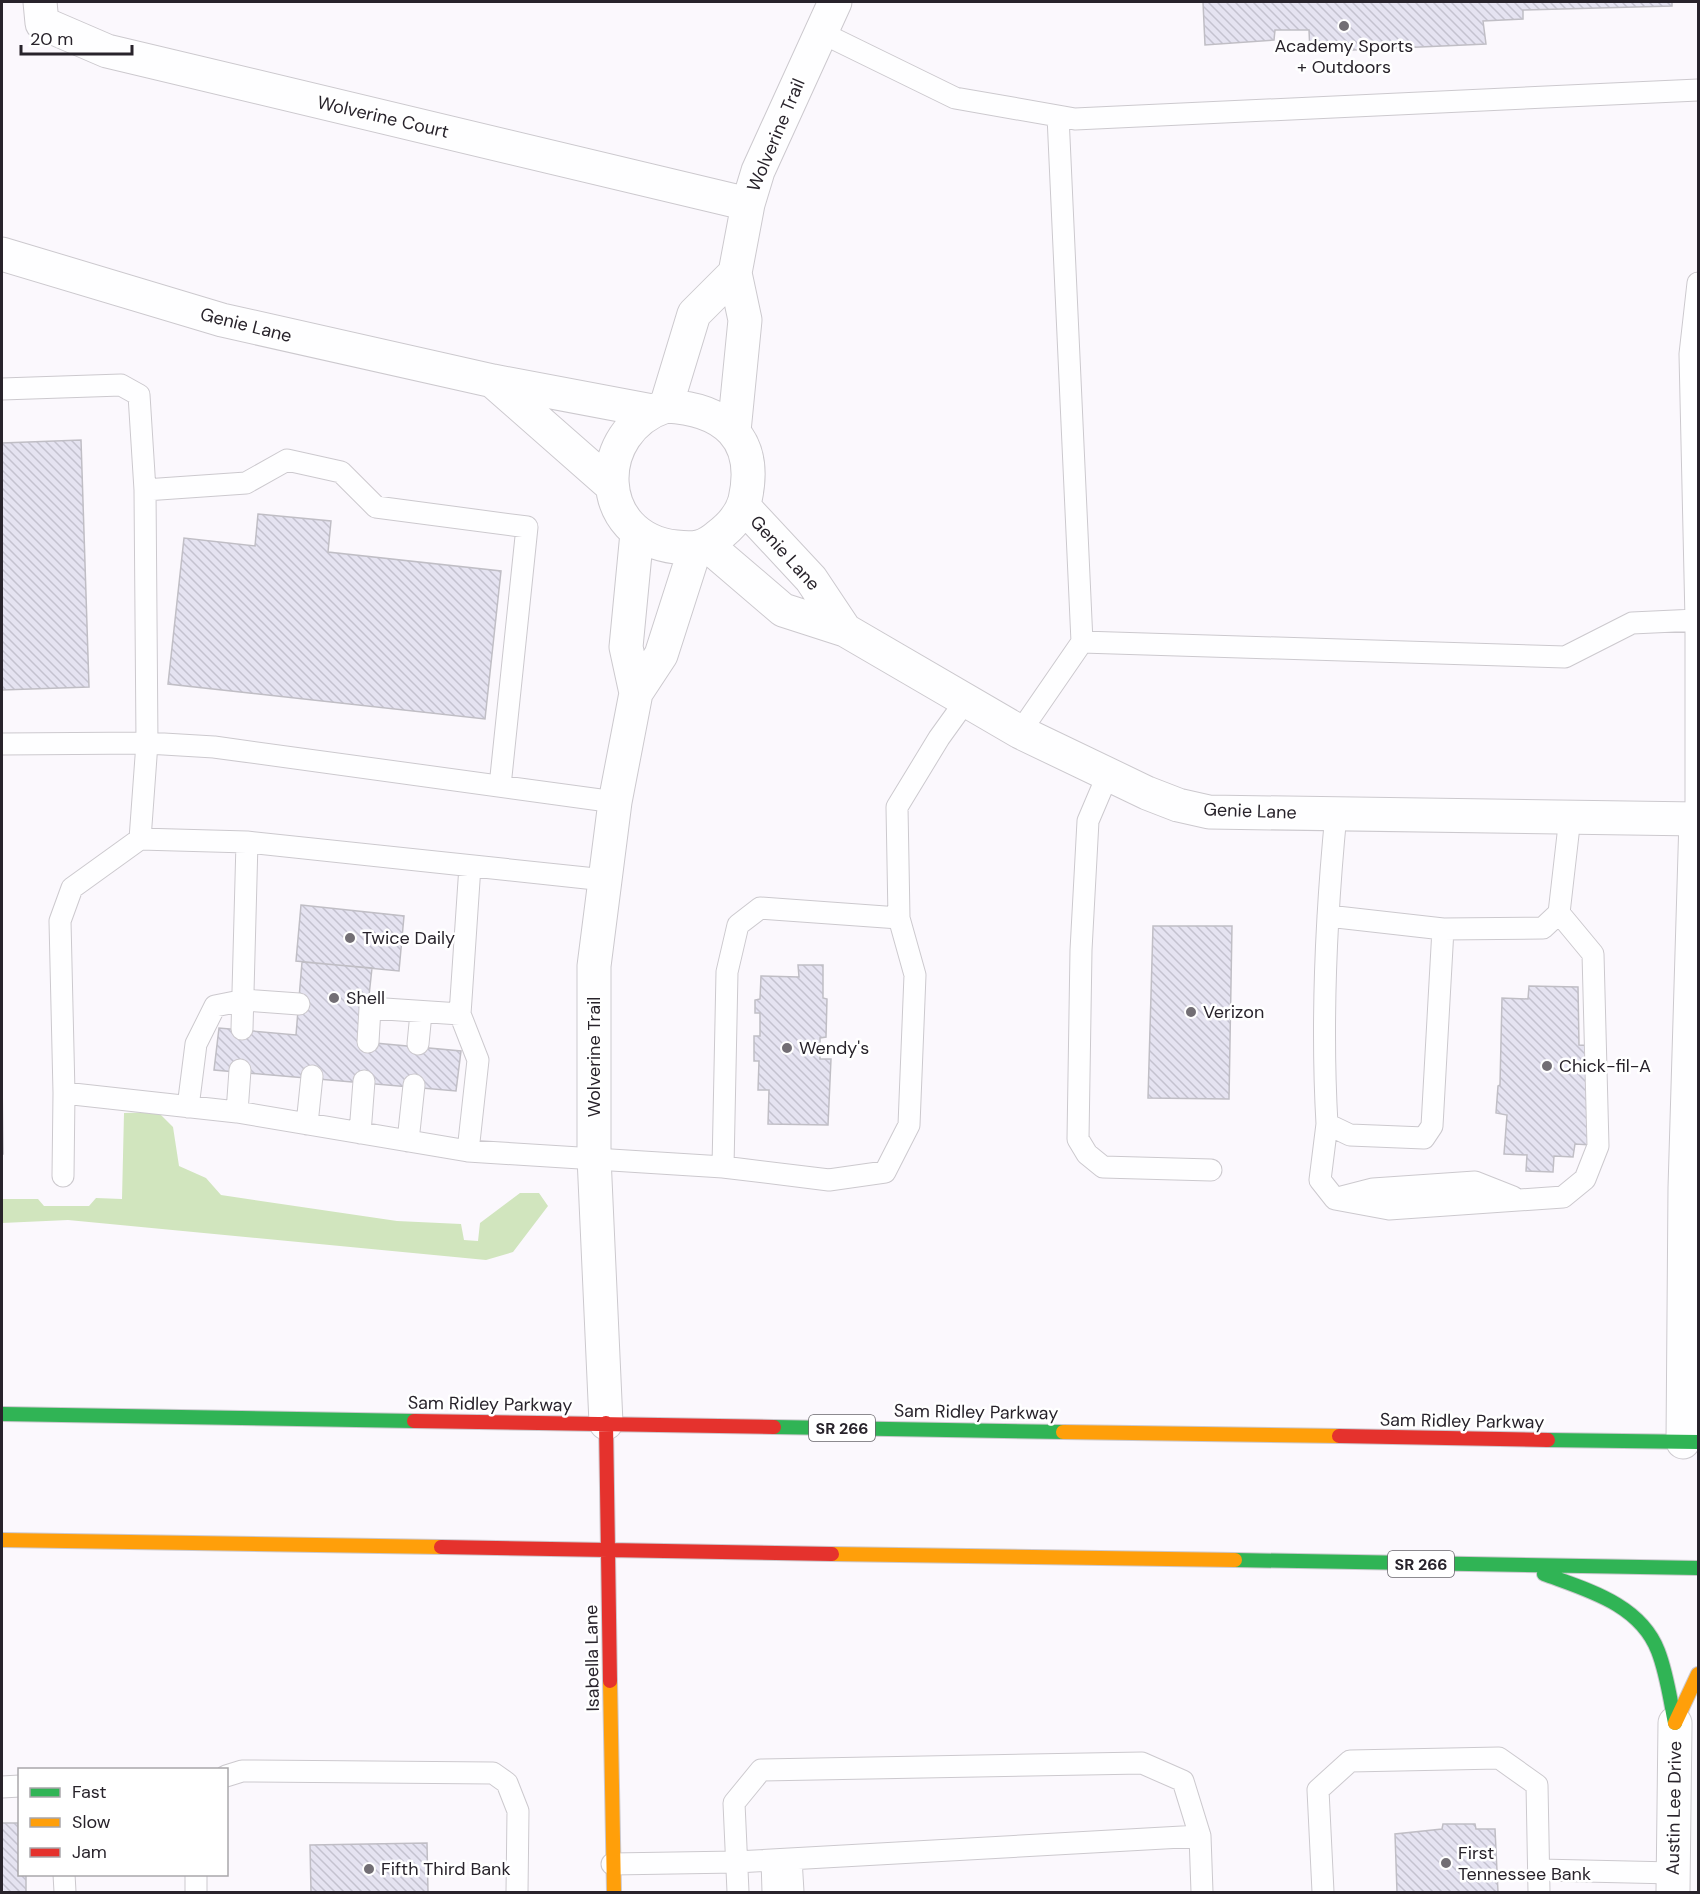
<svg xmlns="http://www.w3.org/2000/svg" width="1700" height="1894" viewBox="0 0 1700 1894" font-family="'DM Sans',sans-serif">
	<defs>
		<pattern id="building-back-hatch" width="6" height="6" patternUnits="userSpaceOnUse" patternTransform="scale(1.5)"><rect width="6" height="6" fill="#e5e3f1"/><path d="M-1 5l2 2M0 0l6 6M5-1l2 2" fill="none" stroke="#c4c2cf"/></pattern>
	</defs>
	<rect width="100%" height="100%" fill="#fbf8fd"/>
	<path fill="#d1e5be" d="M158,1112L173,1127L179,1166L206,1178L221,1195L397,1221L461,1224L464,1240L478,1241L480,1223L520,1193H539L548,1206L513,1252L486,1260L68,1220L2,1223V1199H38L44,1206H89L96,1198L122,1199L124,1113Z"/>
	<path fill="url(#building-back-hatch)" stroke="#c0bec5" stroke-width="1.5" d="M1203,2H1672V6L1523,10V19L1483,21L1486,44L1310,52L1309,30H1275L1274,40L1205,45Z
		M81,440L89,687L2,690V443Z
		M258,514L331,521L328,552L501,571L485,719L168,684L184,538L255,546Z
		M301,905L404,916L399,971L296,961Z
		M1153,926H1232L1229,1099L1148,1098Z
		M302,962L372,968L364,1042L461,1051L456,1091L214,1070L219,1028L296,1035Z
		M798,965H823V998L827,999L826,1037L820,1038V1059H831L828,1125L768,1124L769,1090H758L759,1061H754V1036H760V1013H755V1000L760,999L761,976L799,977Z
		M1529,986L1578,987L1579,1045L1594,1046L1591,1145L1575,1144L1573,1157L1554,1156L1553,1172L1526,1171L1527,1155L1504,1154L1507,1115L1496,1113L1498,1086L1500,1085L1502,998L1528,999Z
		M2,1077L3,1154H2Z
		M2,1823H18L20,1874H26V1892H2Z
		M1443,1824H1475L1476,1829H1495L1498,1892H1397L1395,1834L1442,1829Z
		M427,1843L428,1892H311L310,1845Z"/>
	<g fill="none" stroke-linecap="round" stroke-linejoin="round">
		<defs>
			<path id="lane" d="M820,32L955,98L1075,119L1698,90
				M1698,283L1690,354L1696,620H1698
				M2,389L121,385L139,395L145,490L246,483L287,460L341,472L376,507L527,527L500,786
				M1082,642L1565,657L1632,623L1696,620V819
				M1020,732L1082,642L1058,116
				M2,744L147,743L214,747L615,802
				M1108,774L1088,821L1081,950L1078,1139L1087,1154L1103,1167L1211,1170
				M140,839L147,743L145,490
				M605,880L247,842L140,839L72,888L60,921L64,1093L237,1112L468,1151L723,1167L829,1180L885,1172L909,1125L915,975L899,918L760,908L738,925L727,972L723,1167
				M1328,916L1443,929L1432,1126L1424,1138L1350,1135L1327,1124C1321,1020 1326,917 1336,814
				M899,918L897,807L939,738L967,699
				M1443,929L1543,928L1559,913L1570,817
				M242,1029L247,842
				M368,1042L370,1008L460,1014
				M418,1044L421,1013
				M188,1107L196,1044L215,1006L245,1000L299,1004
				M237,1112L240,1070
				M307,1124L312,1076
				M1327,1124L1320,1180L1335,1199L1389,1209L1563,1197L1585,1179L1598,1146L1593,954L1559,913
				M360,1133L364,1081
				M408,1141L414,1085
				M468,1151L478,1060L460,1014L470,866
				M63,1176L64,1093
				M1342,1197L1373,1189L1475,1182L1513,1197
				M226,1776L242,1771L493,1773L507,1783L518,1811L517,1892
				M2,1787L20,1786
				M791,1859L793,1892
				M772,1860L773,1892
				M612,1864L736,1862L1200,1836
				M1540,1870L1673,1873
				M64,1874L65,1892
				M196,1874V1892
				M738,1892L734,1803L761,1770L1142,1763L1183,1781L1200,1836L1202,1892
				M1323,1892L1318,1790L1350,1761L1499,1758L1537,1785L1539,1892"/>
			<path id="street" d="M40,2L42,23L107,51L748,204
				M2,254L222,320L493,381L652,411
				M495,383L611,485
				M666,406C724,409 759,438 745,500C741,515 730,527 718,536C704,548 695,549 676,547C594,538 591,431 666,406Z
				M666,406L694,314L735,273
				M734,431L745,320L735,273L748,204L758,171L835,2
				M743,506L811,579L845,630
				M707,545L783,610L845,630L1020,732L1147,793L1178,805L1209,812L1698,819
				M636,693L626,647L637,533
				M606,1423L594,1157V966L615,802L636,693L661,655L695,549
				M1683,1442L1685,1188L1696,819
				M1673,1892L1675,1723"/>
			<path id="fast" d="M2,1414L414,1421
				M774,1427L1063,1432
				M1548,1440L1698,1442
				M1235,1560L1698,1568
				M1544,1574C1587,1590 1640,1604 1658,1651C1667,1674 1670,1699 1675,1723"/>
			<path id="slow" d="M1063,1432L1339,1436
				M2,1540L441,1547
				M832,1554L1235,1560
				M610,1681L614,1892
				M1675,1723L1698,1674"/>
			<path id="jam" d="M414,1421L774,1427
				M606,1423L610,1681
				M1339,1436L1548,1440
				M441,1547L832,1554"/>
		</defs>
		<use href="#lane" stroke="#ccc9ce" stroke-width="23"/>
		<use href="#street" stroke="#ccc9ce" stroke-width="35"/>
		<use href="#fast" stroke="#ccc9ce" stroke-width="16"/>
		<use href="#slow" stroke="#ccc9ce" stroke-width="16"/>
		<use href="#jam" stroke="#ccc9ce" stroke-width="16"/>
		<use href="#lane" stroke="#fefeff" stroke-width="21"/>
		<use href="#street" stroke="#fefeff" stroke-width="33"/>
		<use href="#fast" stroke="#30b455" stroke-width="14"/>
		<use href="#slow" stroke="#ff9f0a" stroke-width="14"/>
		<use href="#jam" stroke="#e5322d" stroke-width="14"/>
	</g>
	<g fill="#726e74" stroke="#fff" stroke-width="2">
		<circle cx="1344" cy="26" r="6"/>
		<circle cx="350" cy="938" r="6"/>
		<circle cx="334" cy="998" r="6"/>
		<circle cx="1191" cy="1012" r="6"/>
		<circle cx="787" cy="1048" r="6"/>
		<circle cx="1547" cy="1066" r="6"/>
		<circle cx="1446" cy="1863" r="6"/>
		<circle cx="369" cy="1869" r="6"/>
	</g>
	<g text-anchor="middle" stroke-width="5" stroke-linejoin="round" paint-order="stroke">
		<g fill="#fff" stroke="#68656b" stroke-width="1.5">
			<rect x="809" y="1415" width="66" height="26" rx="4.5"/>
			<rect x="1388" y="1551" width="66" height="26" rx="4.5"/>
		</g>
		<g font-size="16" font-weight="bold" fill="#28232b">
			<text x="842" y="1434">SR 266</text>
			<text x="1421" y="1570">SR 266</text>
		</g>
		<g font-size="18" fill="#28232b" stroke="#fff" text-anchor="start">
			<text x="1344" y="52" text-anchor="middle">Academy Sports<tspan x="1344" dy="21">+ Outdoors</tspan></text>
			<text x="362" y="944">Twice Daily</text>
			<text x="346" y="1004">Shell</text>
			<text x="1203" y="1018">Verizon</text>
			<text x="799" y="1054">Wendy's</text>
			<text x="1559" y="1072">Chick-fil-A</text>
			<text x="1458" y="1859">First<tspan x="1458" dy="21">Tennessee Bank</tspan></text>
			<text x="381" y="1875">Fifth Third Bank</text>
		</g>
		<g font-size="18" fill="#28232b" stroke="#fff">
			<text transform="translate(383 117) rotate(13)" y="6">Wolverine Court</text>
			<text transform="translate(776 135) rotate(-67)" y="6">Wolverine Trail</text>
			<text transform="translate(246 325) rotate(14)" y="6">Genie Lane</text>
			<text transform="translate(785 553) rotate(48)" y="6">Genie Lane</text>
			<text transform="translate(1250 811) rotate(2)" y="6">Genie Lane</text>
			<text transform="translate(594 1057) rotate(-90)" y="6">Wolverine Trail</text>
			<text transform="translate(490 1404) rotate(1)" y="6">Sam Ridley Parkway</text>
			<text transform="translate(976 1412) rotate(1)" y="6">Sam Ridley Parkway</text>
			<text transform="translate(1462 1421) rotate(1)" y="6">Sam Ridley Parkway</text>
			<text transform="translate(592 1658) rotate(-91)" y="6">Isabella Lane</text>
			<text transform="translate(1674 1808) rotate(-89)" y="6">Austin Lee Drive</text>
		</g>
	</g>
	<rect width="1700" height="1894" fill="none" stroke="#28232b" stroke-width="6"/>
	<rect x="18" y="1768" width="210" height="108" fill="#ffffff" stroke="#a9a7aa" stroke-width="1.5"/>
	<rect x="30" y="1788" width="30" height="9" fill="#30b455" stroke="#a9a7aa" stroke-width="1.5"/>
	<text x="72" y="1798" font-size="18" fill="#28232b">Fast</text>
	<rect x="30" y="1818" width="30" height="9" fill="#ff9f0a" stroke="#a9a7aa" stroke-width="1.5"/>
	<text x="72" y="1828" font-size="18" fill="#28232b">Slow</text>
	<rect x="30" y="1848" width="30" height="9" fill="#e5322d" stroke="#a9a7aa" stroke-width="1.5"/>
	<text x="72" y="1858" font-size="18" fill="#28232b">Jam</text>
	<path d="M21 45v9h111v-9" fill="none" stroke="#28232b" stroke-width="3"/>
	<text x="30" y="45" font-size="18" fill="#28232b" stroke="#ffffff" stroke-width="4.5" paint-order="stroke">20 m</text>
</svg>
